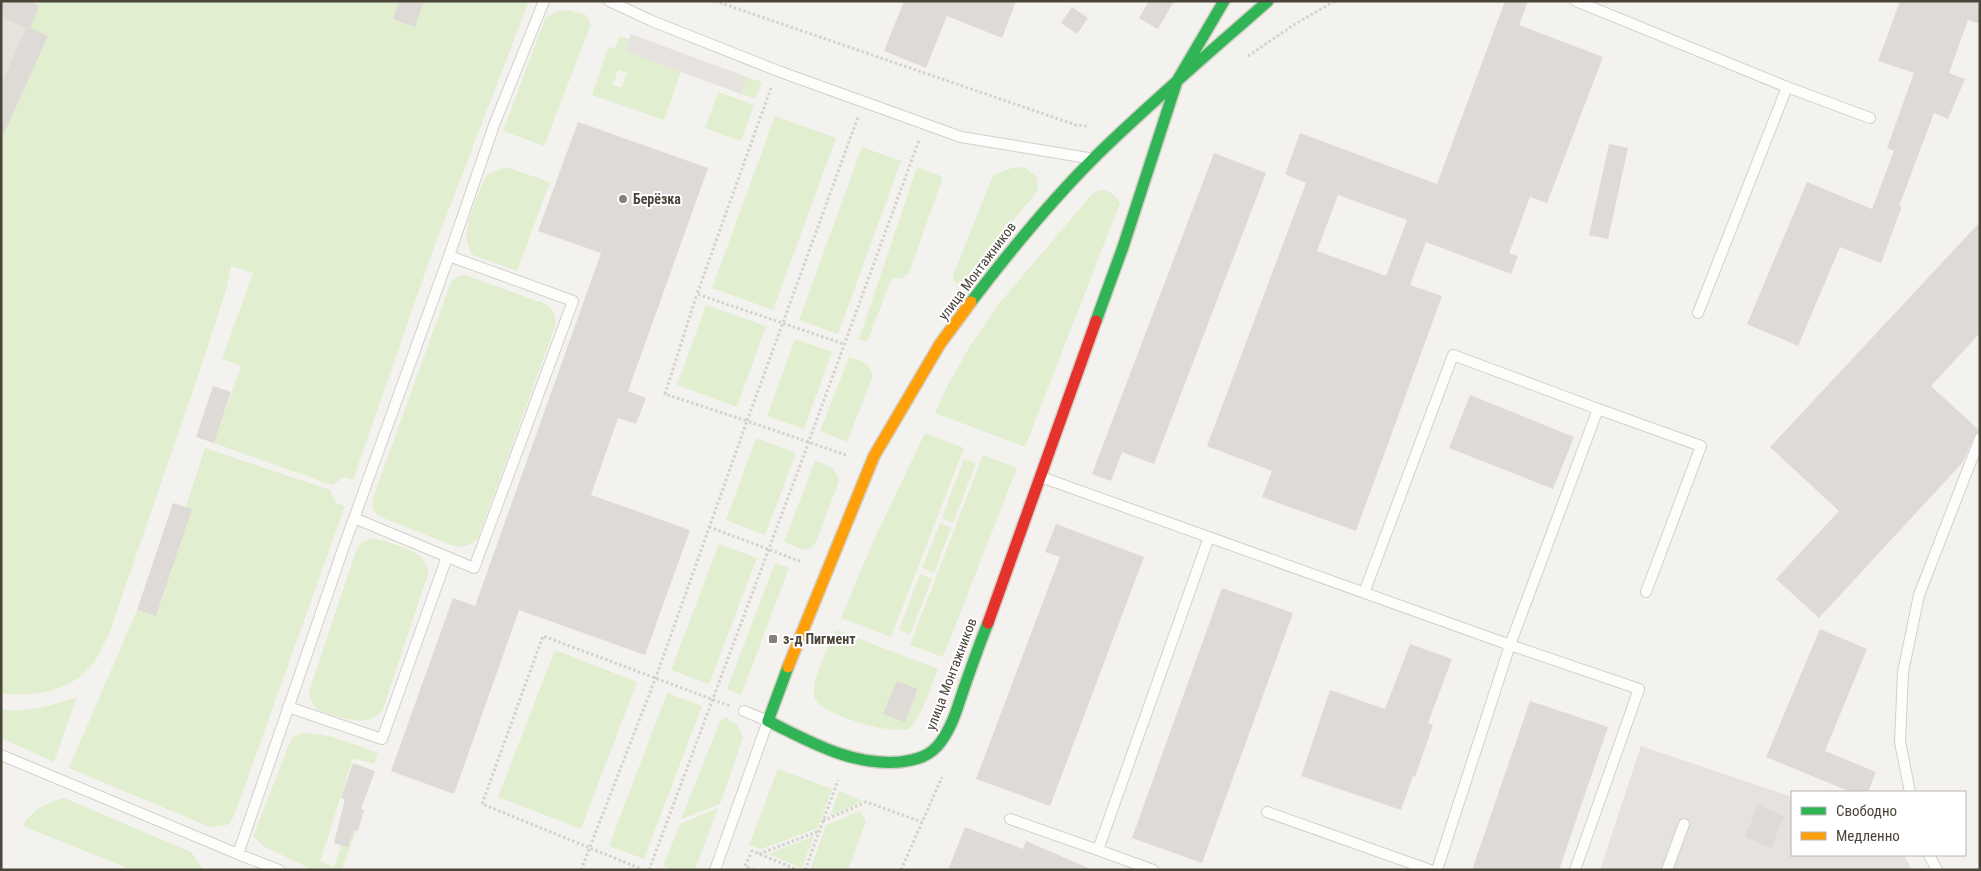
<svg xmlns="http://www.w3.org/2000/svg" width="1981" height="871" viewBox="0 0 1981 871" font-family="'Roboto Condensed',sans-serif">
	<rect width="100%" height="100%" fill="#f4f2ee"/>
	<path fill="#e6e2de" d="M1,1H28L39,6L48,36L1,140Z
		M1641,746L1792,797V855H1904L1912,870H1600Z"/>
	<path fill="#e1eecf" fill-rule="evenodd" d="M28,1H399L393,19L415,27L423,3L418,1H529L432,253L353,480L344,477L332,485L214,443L241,366L222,359L253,273L231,266L227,287L200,370L109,634C104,643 100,654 94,662C73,691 35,698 1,693V140L48,36L30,28L39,7Z
		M568,10L586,15L591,24L544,146L503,131L545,19L558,11Z
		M620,36L629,39L625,51L681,72L664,120L592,95L607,51L610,47L615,48ZM618,70L627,73L621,88L613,85Z
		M747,77L762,82L755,99L741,94Z
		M718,92L754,105L741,141L705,128Z
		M775,116L836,138L773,310L712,288Z
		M862,147L901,161L838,334L799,320Z
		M506,167L550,182L517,271L473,255C457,234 476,202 484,180L488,174Z
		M917,167L943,177L909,273L902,278H892L867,342L859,339Z
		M1015,167L1026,168L1037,177L1038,188L1036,193L961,283L957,284L953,280V276L990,182L995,174Z
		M1101,190C1111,191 1115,195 1120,203L1025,447L935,413L948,385L970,346L998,305L1093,193Z
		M465,275L545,304C554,310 556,316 555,327L478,538C471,546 464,547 454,546L378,516L372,508L373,498L451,282L457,277Z
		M706,305L766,326L737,407L677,385Z
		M795,339L832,352L804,429L767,416Z
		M849,357C861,361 870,363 873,376L847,442L820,431Z
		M925,433L964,448L891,637L841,618L873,542Z
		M756,438L796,453L765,535L726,520Z
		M205,448L330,490L336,503L345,506L234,816L229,824L222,826L210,827L69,768L137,610L156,616L192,509L186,507Z
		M983,455L1017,468L943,657L910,645Z
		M964,459L976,463L953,523L942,518Z
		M815,461C827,465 836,467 839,481L816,542L812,547L804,550L784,542Z
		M940,523L951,528L934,573L922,568Z
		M374,538C393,545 428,549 428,574L383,709C370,727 351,720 333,715C327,713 319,712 315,707C311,703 310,697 309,692L357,548L364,541Z
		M719,544L757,558L709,684L671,670Z
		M775,563L789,568L741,695L727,689Z
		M920,574L932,579L910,634L899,630Z
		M836,630L938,669C933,681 920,721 910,728C896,737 820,714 815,699C809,682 829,646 836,630ZM897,681L918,690L905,722L884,713Z
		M555,650L637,682L581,829L498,797Z
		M667,693L702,706L644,859L609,846Z
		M77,697L54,762L1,738V709C27,714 53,705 77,697Z
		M726,717L738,726L743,738L720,804L681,819L720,721Z
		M302,733C329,733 353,744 378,753L374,764L353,758L320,861L334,867L347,828L356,830L342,870H313L263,846L253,836L292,737Z
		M778,769L832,789L818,828L761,849L749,845Z
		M839,791L863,801L830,816Z
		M64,798L191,852L204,870H132L23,826C31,810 47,802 64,798Z
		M718,808L695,870H673L663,866L680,824Z
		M860,811L866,821L848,870H810L826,825Z
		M814,836L802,868L768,854Z"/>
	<path fill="#e6e3df" d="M631,34L747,77L741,94L625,51Z"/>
	<path fill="#dedbd6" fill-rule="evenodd" d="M1,1H28L39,6L30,28L48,36L1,140V85L26,28L1,17Z
		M399,1H424L415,27L393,19Z
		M904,1H1016L1002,38L947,16L926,68L884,51Z
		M1149,1H1174L1158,29L1139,18Z
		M1505,1H1528L1519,25L1603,57L1547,203L1530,197L1509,253L1518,256L1511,274L1426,242L1410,285L1442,296L1356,531L1262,497L1272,471L1207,446L1306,183L1285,174L1300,133L1437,184ZM1338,195L1407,220L1386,276L1317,251Z
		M1900,1H1980V24L1968,20L1949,73L1965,79L1948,119L1934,113L1899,206H1902L1881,263L1840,247L1798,346L1747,324L1807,182L1872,209L1894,151L1887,148L1914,73L1878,61Z
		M1072,7L1088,18L1077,34L1061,23Z
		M578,122L708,168L628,391L646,398L636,424L618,418L591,495L690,530L645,655L519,610L454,794L391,771L453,598L475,606L601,253L538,231Z
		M1609,144L1628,148L1608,239L1589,235Z
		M1214,153L1266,173L1154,464L1122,452L1111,481L1092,474Z
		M1980,222V333L1931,386L1980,431L1974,436L1963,462L1819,618L1776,579L1839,511L1770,447Z
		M213,386L231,392L214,443L196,437Z
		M1470,395L1574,437L1553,489L1449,448Z
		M173,503L192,509L156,616L137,610Z
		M1056,524L1144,557L1050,806L976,779L1060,557L1045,552Z
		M1222,588L1293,613L1202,863L1132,838Z
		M1820,629L1867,649L1825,751L1876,772L1868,792H1851L1766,757Z
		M1410,644L1452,659L1428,723L1433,725L1415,777L1413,776L1401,810L1301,776L1330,690L1385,709Z
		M897,681L918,689L905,722L883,714Z
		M1530,701L1608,727L1559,870H1472Z
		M353,763L375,771L361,809L364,810L358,831L354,830L348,847L334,843L345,799L341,798Z
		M1758,805L1784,816L1771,848L1745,837Z
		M965,827L1023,849L1026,841L1093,870H948Z"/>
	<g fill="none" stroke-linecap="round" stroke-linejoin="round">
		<defs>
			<path id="lane" d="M609,1L652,21L778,71L961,137L1088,158
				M1576,1L1787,87L1870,118
				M1698,313L1787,87
				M1041,477L1510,645L1639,689L1575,870
				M354,518L474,568L573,301L449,256
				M1364,593L1453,355L1598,409
				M288,707L382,739L447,557
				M1,755L238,854L344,546L449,256L494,125L544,1
				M1910,792L1900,742L1903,672L1919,595L1980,438
				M1267,812L1430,870
				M1010,819L1098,850
				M238,854L279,870
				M1929,855L1937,870
				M715,870L768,721L744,711
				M1153,870L1098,850L1209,537
				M1437,870L1510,645L1598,409L1701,446L1646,592
				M1667,870L1684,824"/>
			<path id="fast" d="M971,302C1009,252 1049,203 1094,158C1150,103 1209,53 1268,1
				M1096,321L1123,247L1177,81L1224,1
				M788,667L768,721C810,742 852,766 900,762C917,760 930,756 940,743C952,727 957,709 963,691C971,668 979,645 988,623"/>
			<path id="slow" d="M788,667L874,456L940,344L971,302"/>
			<path id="jam" d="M988,623L1096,321"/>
		</defs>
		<use href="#lane" stroke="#d2d0cb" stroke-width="12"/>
		<use href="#fast" stroke="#d3cfc5" stroke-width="14"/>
		<use href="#slow" stroke="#d3cfc5" stroke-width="14"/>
		<use href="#jam" stroke="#d3cfc5" stroke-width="14"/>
		<path stroke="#d3d2cc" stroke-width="3" stroke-dasharray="2.5 2.5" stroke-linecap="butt" d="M715,1L1076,125L1088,126
			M1248,56L1295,24L1335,1
			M771,88L697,294L844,344
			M846,455L747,421L858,117
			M709,527L802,562
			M823,821L866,802L922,822
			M759,854L819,831
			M581,870L656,677L747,421L665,394L697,294
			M644,870L482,804L543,636L730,706
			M649,870L802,460L919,140
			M754,870L745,866L752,851L798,870
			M805,870L838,780
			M901,870L942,777"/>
		<use href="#lane" stroke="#fdfdfc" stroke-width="10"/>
		<use href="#fast" stroke="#30b455" stroke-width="11"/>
		<use href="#slow" stroke="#ff9f0a" stroke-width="11"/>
		<use href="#jam" stroke="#e5322d" stroke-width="11"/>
	</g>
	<g fill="#868178" stroke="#fff" stroke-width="2">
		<circle cx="623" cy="199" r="5"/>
		<rect x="768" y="634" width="10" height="10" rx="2.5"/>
	</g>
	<g text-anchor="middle" stroke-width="4" stroke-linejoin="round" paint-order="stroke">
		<g font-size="14" font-weight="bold" fill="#4b4439" stroke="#fff" text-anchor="start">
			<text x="633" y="204">Берёзка</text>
			<text x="783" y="644">з-д Пигмент</text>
		</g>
		<g font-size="14" fill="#4b4439" stroke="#fff">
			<text transform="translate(977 271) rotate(-53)" y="5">улица Монтажников</text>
			<text transform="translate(951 674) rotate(-69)" y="5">улица Монтажников</text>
		</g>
	</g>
	<rect width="1981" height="871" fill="none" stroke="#4b4439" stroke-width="5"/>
	<rect x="1791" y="791" width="175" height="65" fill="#ffffff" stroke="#b7b4b0"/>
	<rect x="1801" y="807" width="25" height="8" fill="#30b455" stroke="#b7b4b0"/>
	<text x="1836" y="816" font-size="15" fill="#4b4439">Свободно</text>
	<rect x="1801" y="832" width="25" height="8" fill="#ff9f0a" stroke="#b7b4b0"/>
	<text x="1836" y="841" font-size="15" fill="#4b4439">Медленно</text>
</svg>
